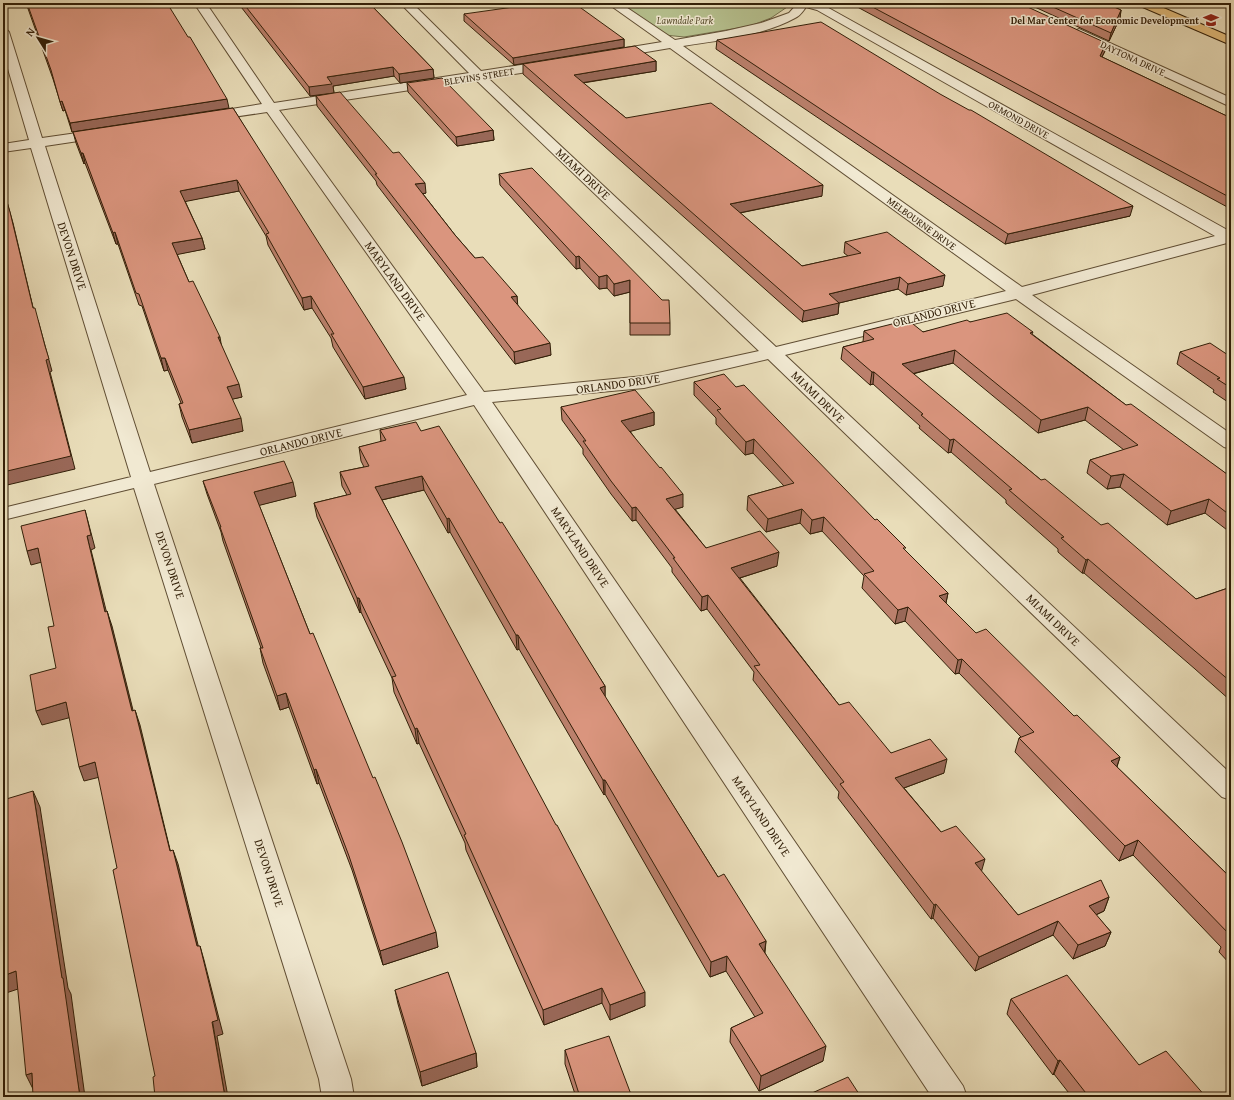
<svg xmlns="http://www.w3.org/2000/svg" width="1234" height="1100" viewBox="0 0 1234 1100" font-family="'Gentium Book Plus',serif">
	<rect width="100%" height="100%" fill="#e9ddb9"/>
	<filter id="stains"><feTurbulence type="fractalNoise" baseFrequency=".005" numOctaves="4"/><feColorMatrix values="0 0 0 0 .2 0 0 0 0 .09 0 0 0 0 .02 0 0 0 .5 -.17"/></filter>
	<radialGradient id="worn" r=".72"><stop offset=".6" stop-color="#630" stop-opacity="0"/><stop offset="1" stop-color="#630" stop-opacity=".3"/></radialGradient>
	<path fill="#b6c18f" stroke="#74704c" d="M619,3H793L771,18L750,26L684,37L665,35Z"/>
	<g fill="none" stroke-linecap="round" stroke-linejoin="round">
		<defs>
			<path id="minor" d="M194,3H206L274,103L469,73L400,3H412L481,71L553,60L557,61L559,64L557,67L553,68L488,78L776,347L1006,291L670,48L611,58L607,57L605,54L607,51L662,42L607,3H620L675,40L726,31L761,23L789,13L798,3H817L825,6L1231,232V244L1227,243L1032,295L1231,434V449L1224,447L1016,299L785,355L1231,774V800L1222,797L768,359L644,388L492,402L963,1086L967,1097H932L474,405L154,484L351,1079L354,1097H322L319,1079L134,488L3,520V508L131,477L31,148L3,152V144L29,140L3,52V28L7,30L9,32L42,138L105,129L110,130L112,133L110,136L105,137L45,146L150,472L467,395L267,112L206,121L201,120L199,117L201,114L262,104ZM806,7L817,10L1215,236L1022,287L683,46C720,40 762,36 795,18C800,16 803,11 806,7ZM476,80L759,351L644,376L484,392L279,110Z
				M1079,29L1231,98V107L1075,35L1073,33L1075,31Z"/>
			<path id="major" d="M1136,3H1152L1231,37V45L1138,5Z"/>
		</defs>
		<use href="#minor" stroke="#604e34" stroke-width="2"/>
		<use href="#major" stroke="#321f08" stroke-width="2"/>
		<use href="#minor" fill="#f1e9d2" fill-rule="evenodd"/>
		<use href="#major" fill="#e4be7c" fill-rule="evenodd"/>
	</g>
	<path fill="#bb806c" stroke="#321f08" d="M26,3H167L72,132L65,110L63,111L53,79Z
		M238,3H369L433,69L434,78L400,83L394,76L333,86L334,93L310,96Z
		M850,3H1019L1105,51L1102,57L1231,118V209Z
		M1026,3H1105L1121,10L1120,18L1109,41Z
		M464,14L624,39V47L514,65L464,21Z
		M717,40L1130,216L1005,244L716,49Z
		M656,61V71L583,83L626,118L822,196L740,213L802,266L848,256L844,253L845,242L943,286L906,295L898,289L839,303L838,314L802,322L523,74V64Z
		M407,83L493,130L494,140L457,146L408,92Z
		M316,96L426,193L423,194L455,235L475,258L517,296V304L551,355L515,364L377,185L376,181L317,106Z
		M233,108L406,389L365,399L333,347L331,338L312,308L304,310L268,245L266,236L239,191L185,201L202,238L205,249L177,254L189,282L221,345L242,397L232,399L243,431L192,443L182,417L179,404L181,403L168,370L164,371L142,306L139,305L118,244H116L85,163L84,164L76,143L73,132Z
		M499,174L670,323V335H630V292L614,296L607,288L599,289L580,268L576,269L500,185Z
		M970,322L1033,332L1032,334L1126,405L1231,477V533L1205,513L1167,525L1120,487L1107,489L1087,473L1090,460L1124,450L1085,420L1038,433L953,363L913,374L1041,480L1196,599L1231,587V701L1195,669L1084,573H1082L1058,552V549L1006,503V500L951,452L948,453L919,428L920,426L873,384L870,385L841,359L843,347L863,342L864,331L923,332Z
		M1180,352L1231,357V404L1213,392L1214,390L1177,364Z
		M694,382L736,387L875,520L948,593L946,603L976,633L1074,716L1120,757L1117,767L1231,878V965L1219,952L1221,947L1133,855L1119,861L1015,752L1019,738L1021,737L959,673L955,674L905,621L895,624L862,588L864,576L822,531L810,534L800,523L766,532L747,510L748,496L784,486L753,453L745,455L716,424V418L694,395Z
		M561,407L654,412V425L630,431L683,507L675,509L706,548L777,566L740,578L839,705L891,753L944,773L904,788L941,832L981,871L1018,915L1109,897L1104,911L1096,915L1111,932L1105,946L1073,959L1053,935L975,971L933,918L931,919L838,798L839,792L753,680L754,672L707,609L701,611L672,572V568L636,520L632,521L611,494L583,454V449L562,420Z
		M380,430L421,431L500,523L605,686V697L718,877L766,941L765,953L823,1061L759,1091L730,1042L731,1028L755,1017L726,971L710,977L605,794L604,795L519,649L517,650L450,532L448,533L424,490L382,500L645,1006L610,1020L602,1003L544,1025L466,850L465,843L419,743L417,744L394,692L392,678L361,612L360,613L317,517L314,503L347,495L342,486L340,472L364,467L361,461L359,447L381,442Z
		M203,481L296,496L259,505L310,634L438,947L383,965L352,870L319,783L317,784L289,707L280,710L263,663L260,648H261L223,541L221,532L207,494Z
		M395,990L476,1053L477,1067L422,1086L398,1004Z
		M1011,999L1139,1065L1206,1097H1072L1054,1074L1053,1075L1007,1014Z
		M565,1050L632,1097H576L565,1064Z"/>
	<path fill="#996858" stroke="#321f08" d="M1121,10L1120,18L1109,41L1111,33Z
		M624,39V47L514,65L513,58Z
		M1106,43L1105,51L1098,64L1100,56Z
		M656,61V71L574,84V75Z
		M393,67L394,76L333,86L334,93L310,96L309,87L327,77Z
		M433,69L434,78L400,83L399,74Z
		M227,99L229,108L72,132L70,123Z
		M62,101L65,110L63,111L60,102Z
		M493,130L494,140L457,146L456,137Z
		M81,153H83L85,163L84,164Z
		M237,180L239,191L183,202L180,191Z
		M425,183L426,193L417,195L415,184Z
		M823,185L822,196L729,215L730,204Z
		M3,188L13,223L36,320Z
		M1133,206L1130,216L1005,244L1008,234Z
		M115,232L118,244H116L113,233Z
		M202,238L205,249L175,255L172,243Z
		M579,256L580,268L576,269V257Z
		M607,275V288L599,289V277Z
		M945,275L943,286L906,295L908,284Z
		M900,277L898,289L839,303L838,314L802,322L804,311L829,294Z
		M630,280V292L614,296V284Z
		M311,296L312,308L304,310L302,298Z
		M517,296L518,308L511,297Z
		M38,320L52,371L50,372L75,469L3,486V472L46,360Z
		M218,337H220L222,349Z
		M550,343L551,355L515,364L514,352Z
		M955,350L953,363L900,377L902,364Z
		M161,358H165L168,370L164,371Z
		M872,372H874L873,384L870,385Z
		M404,377L406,389L365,399L363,387Z
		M239,384L242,397L229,400L227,387Z
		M1088,407L1085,420L1038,433L1041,420Z
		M654,412V425L621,434V421Z
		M241,418L243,431L192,443L189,430Z
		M754,439L753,453L745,455L746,442Z
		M954,439L951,452L948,453L950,440Z
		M1124,474L1120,487L1107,489L1111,476Z
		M422,476L424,490L377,501L375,487Z
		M293,482L296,496L257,506L254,492Z
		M683,494V507L666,512V499Z
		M1209,499L1205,513L1167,525L1171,511Z
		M636,507V520L632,521V508Z
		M802,509L800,523L766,532L768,519Z
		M85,510L95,548L91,550L110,626L105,612L87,536Z
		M824,517L822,531L810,534L812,520Z
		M449,518L450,532L448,533L447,519Z
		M38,548L42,562L31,565L27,551Z
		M779,552L777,566L730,581L731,568Z
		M1088,559L1084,573H1082L1086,560Z
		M948,593L945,607L939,596Z
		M708,595L707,609L701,611L702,597Z
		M357,598H359L361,612L360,613Z
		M908,607L905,621L895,624L898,610Z
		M107,611L112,626L137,726L132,711Z
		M1231,625V637L1227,627Z
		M516,635H518L519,649L517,650Z
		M962,659L959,673L955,674L958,660Z
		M605,686V701L600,688Z
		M286,693L289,707L280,710L277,696Z
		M66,702L72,717L42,725L36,711Z
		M135,710L140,725L174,866L170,851Z
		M417,728L419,743L417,744L415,729Z
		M1120,757L1115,772L1111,761Z
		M947,759L944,773L893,792L895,778Z
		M95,762L100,777L84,781L79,767Z
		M316,769L319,783L317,784L314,770Z
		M603,780H605V794L604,795Z
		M33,791L40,807L68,988L71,994L85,1097H80Z
		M1138,840L1133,855L1119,861L1125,846Z
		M173,850L178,864L202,961L197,946Z
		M985,859L981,873L975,863Z
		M1109,897L1104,911L1084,920L1089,906Z
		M936,904L933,918L931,919L934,905Z
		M1058,921L1053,935L975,971L979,957Z
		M436,932L438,947L383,965L380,951Z
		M1111,932L1105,946L1073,959L1078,945Z
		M766,941L764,955L759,944Z
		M200,946L204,960L223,1034L217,1036L228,1097H225Z
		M727,956L726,971L710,977L711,962Z
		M16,971L24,987L3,994V976Z
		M602,988V1003L544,1025L543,1010Z
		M645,992V1006L610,1020V1005Z
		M826,1046L823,1061L759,1091L761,1076Z
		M476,1053L477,1067L422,1086L420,1072Z
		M1060,1060L1054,1074L1053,1075L1058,1061Z
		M32,1073L34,1091L26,1075Z"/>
	<path fill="#da957e" stroke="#321f08" d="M27,3H167L188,37H190L227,99L70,123L62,101L60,102L51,70Z
		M243,3H369L433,69L399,74L393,67L327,77L332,84L309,87Z
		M542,3H574L624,39L513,58L464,14Z
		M865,3H1019L1106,43L1100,56L1231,118V198Z
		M1044,3H1105L1121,10L1111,33Z
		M821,22L940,94L969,110H971L1133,206L1008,234L717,40Z
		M635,46L656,61L574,75L626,118L711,103L823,185L730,204L802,266L861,253L845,242L887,232L945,275L908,284L900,277L829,294L839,303L804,311L523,64Z
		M442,78L493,130L456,137L407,83Z
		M340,92L393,153L399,152L425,183L415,184L455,235L475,258L483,257L517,296L511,297L550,343L514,352L375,174H377L316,96Z
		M233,108L404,377L363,387L331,334H334L311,296L302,298L266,234L269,233L237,180L180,191L202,238L172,243L189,282L193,281L220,337H218L239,384L227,387L241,418L189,430L179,404L183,403L165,358H161L139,294L136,293L115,232L113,233L83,153H81L73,132Z
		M532,168L662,300H669L670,323H630V280L614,284L607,275L599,277L579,256L576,257L499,174Z
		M3,188L10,212L33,308H35L45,346L49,359L46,360L71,456L3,472Z
		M1007,313L1033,332L1030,333L1126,405L1131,404L1231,477V516L1209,499L1171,511L1124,474L1111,476L1090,460L1138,445L1088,407L1041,420L955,350L902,364L1041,480L1045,479L1101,525L1108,523L1196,599L1231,587V625L1227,627L1231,630V682L1088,559L1086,560L1061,538L1064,537L1009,490L1012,489L954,439L950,440L921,415L923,414L874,372H872L843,347L874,339L864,331L908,320L923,332L967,320L970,322Z
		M1210,343L1231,357V388L1217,379L1220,378L1180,352Z
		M724,374L736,387L744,385L875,520L877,519L906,548H903L948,593L939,596L976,633L986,629L1074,716L1077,715L1120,757L1111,761L1231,878V943L1226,938L1231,936L1138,840L1125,846L1019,738L1034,732L962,659L958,660L908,607L898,610L864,574L874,571L824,517L812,520L802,509L768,519L748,496L794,483L754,439L746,442L717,410L721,409L694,382Z
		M635,390L654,412L621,421L660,468L661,467L683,494L666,499L706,548L760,531L779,552L731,568L839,705L849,702L891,753L930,739L947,759L895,778L941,832L956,826L985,859L975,863L1018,915L1101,880L1109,897L1089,906L1111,932L1078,945L1058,921L979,957L936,904L934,905L840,784L844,782L754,666L760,665L708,595L702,597L673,558H675L636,507L632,508L611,481L583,441H586L561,407Z
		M416,422L421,431L439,426L500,523L502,522L564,620L605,686L600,688L718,877L724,874L766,941L759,944L826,1046L761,1076L731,1028L763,1013L727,956L711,962L605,780H603L518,635H516L449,518L447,519L422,476L375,487L556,825H557L645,992L610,1005L602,988L543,1010L464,835L466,834L417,728L415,729L392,677L396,676L359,598H357L314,503L351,494L340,472L369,466L359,447L386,440L380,430Z
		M284,461L293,482L254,492L310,634L313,633L373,778L375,777L402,842L436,932L380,951L349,856L316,769L314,770L286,693L277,696L260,648H263L220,527H221L203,481Z
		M85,510L91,535L87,536L105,612L107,611L132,711L135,710L170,851L173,850L197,946H200L218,1020L212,1022L225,1097H155L153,1077L155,1076L113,870L117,868L95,762L79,767L66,702L36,711L30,675L56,668L48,627L54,626L38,548L27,551L21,526Z
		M33,791L62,978H63L80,1097H33L32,1073L26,1075L16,971L3,976V800Z
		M448,972L476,1053L420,1072L395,990Z
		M1067,975L1139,1065L1166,1051L1206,1097H1089L1060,1060L1058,1061L1011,999Z
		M609,1036L632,1097H580L565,1050Z
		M848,1077L861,1097H803Z
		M489,1093L490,1097H476Z"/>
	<defs>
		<symbol id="university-bare" viewBox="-9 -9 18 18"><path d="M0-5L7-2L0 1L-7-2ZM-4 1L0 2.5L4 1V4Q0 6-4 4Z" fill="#8f2418" stroke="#f1e9d2" stroke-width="2.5" paint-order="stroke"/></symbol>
	</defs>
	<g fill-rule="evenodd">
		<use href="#university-bare" x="1200" y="9" width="22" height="22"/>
	</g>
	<g text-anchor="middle" stroke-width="3" stroke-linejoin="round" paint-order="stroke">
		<g font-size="10" font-style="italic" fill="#5a5030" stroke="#f1e9d2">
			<text x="685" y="24">Lawndale Park</text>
		</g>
		<g font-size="10" font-weight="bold" fill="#321f08" stroke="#f1e9d2" text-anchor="end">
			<text x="1199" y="24">Del Mar Center for Economic Development</text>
		</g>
		<g font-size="10" fill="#321f08" stroke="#f1e9d2">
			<text transform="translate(1133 58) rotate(25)" y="4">DAYTONA DRIVE</text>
			<text transform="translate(479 76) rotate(-9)" y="4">BLEVINS STREET</text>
			<text transform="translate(1019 119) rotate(29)" y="4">ORMOND DRIVE</text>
			<text transform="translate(922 223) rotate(36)" y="4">MELBOURNE DRIVE</text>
		</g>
		<g font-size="12" fill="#321f08" stroke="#f1e9d2">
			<text transform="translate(583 174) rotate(43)" y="4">MIAMI DRIVE</text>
			<text transform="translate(72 256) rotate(72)" y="4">DEVON DRIVE</text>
			<text transform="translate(395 281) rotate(54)" y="4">MARYLAND DRIVE</text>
			<text transform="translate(934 313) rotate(-14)" y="4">ORLANDO DRIVE</text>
			<text transform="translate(618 384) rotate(-8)" y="4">ORLANDO DRIVE</text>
			<text transform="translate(818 397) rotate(44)" y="4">MIAMI DRIVE</text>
			<text transform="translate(301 442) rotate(-14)" y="4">ORLANDO DRIVE</text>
			<text transform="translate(580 547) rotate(56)" y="4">MARYLAND DRIVE</text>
			<text transform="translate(170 565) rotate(72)" y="4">DEVON DRIVE</text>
			<text transform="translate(1053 620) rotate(44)" y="4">MIAMI DRIVE</text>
			<text transform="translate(761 816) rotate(56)" y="4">MARYLAND DRIVE</text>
			<text transform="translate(269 873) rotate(72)" y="4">DEVON DRIVE</text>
		</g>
	</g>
	<rect width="1234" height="1100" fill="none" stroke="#e9ddb9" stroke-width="16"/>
	<rect x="4" y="4" width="1226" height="1092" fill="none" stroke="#321f08" stroke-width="2"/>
	<rect x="8" y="8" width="1218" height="1084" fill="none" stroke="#321f08"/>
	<g transform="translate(38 38) rotate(307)" stroke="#f1e9d2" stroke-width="3" paint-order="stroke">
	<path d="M0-3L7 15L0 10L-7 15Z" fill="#321f08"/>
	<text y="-6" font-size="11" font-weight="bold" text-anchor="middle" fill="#321f08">N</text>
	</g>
	<rect width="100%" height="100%" filter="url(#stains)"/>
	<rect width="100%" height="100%" fill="url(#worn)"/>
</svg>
